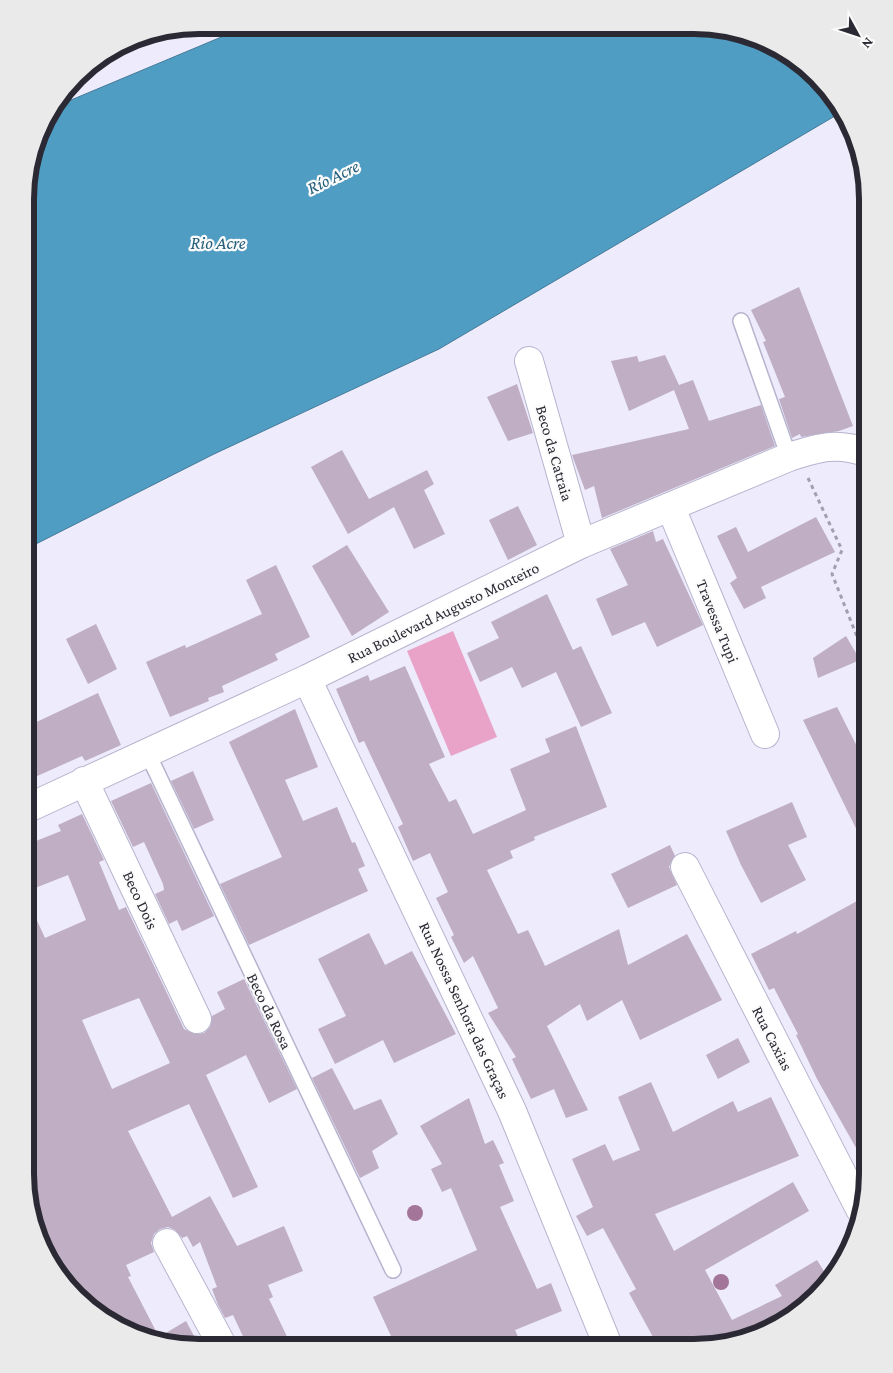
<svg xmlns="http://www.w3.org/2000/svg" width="893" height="1373" viewBox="0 0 893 1373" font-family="'Crimson Pro',serif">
	<rect width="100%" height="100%" fill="#edebfc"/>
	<path fill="#efc2d9" d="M143,34H147L108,59L79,74L84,68Z"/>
	<path fill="#e9a3c8" d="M453,631L497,737L451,756L407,651Z"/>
	<path fill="#509dc3" stroke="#457a98" d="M250,25L717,27L800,61L840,113L439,349L214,454L26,549L27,176L48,112L52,108Z"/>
	<path fill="#bfaec4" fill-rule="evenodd" d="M799,287L853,426L839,431L801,437L800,434L792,438L779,399L785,397L763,342L766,341L751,310Z
		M665,355L679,385L693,380L709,421L761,405L775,446L602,518L594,486L585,490L572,455L689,429L674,390L629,411L611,361L637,356L639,362Z
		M517,384L533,433L508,441L487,397Z
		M342,450L369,499L427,470L434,484L424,490L445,534L414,549L394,507L348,534L311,467Z
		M518,506L537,545L508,560L489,520Z
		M816,517L835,552L761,587L766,598L744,609L730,583L737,578L717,536L736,527L748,552Z
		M653,531L656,542L663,539L703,625L657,647L645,622L612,636L596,599L628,585L610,549Z
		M347,545L389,612L352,636L312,566Z
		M276,565L310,637L275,654L278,660L222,686L224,692L208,698L209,701L170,717L146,662L185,645L186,648L262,614L246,580Z
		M547,594L573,650L581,646L612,713L581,727L556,672L522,688L512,667L480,682L467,653L499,638L491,622Z
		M96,624L117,669L88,684L66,639Z
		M846,636L860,660L818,678L813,658Z
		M405,666L445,757L429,764L449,802L456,799L473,834L526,810L510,769L550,752L545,739L576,726L607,807L534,837L535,840L510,851L513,858L487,870L518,934L528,930L545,966L619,929L628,965L687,934L722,1000L640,1040L622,1000L587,1021L580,1004L547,1026L588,1110L566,1118L554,1089L531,1099L512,1059L516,1057L488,1013L498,1008L473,956L464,963L451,937L454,935L436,898L448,892L430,853L413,861L398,827L403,824L364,741L359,743L336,689L368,675L370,681Z
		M98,693L121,745L85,761L82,756L26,781V727Z
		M837,707L868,768V853L803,720Z
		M295,709L318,767L285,780L303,821L337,807L352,843L355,842L365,866L358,869L368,891L249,945L220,884L282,857L229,742Z
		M193,771L214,820L194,829L171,781Z
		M151,783L214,916L182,931L177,920L169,924L155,894L164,890L163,884L144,842L133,847L111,801Z
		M792,802L807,837L788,845L806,880L761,903L741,865L726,831Z
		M82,814L104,860L99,862L119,910L126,907L184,1029L195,1034L204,1033L210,1027L212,1016L225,1009L217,992L244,979L297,1089L269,1103L246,1055L206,1075L258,1187L233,1198L189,1104L128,1131L172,1217L210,1196L237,1246L284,1226L303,1271L268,1285L273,1297L269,1299L292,1347H248L233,1315L225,1318L218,1305L212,1289L217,1287L200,1242L193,1247L187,1236L182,1238L175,1230L168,1227L160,1229L154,1234L151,1243L154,1252L126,1265L131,1276L128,1277L159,1337L186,1321L200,1347H176L93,1312L38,1241L25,1174V894L45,938L86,920L68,875L25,892L26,845L61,831L58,825ZM139,998L170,1063L112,1089L82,1020Z
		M670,845L675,856L669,867L677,885L628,908L611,874Z
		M868,895V1169L817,1079L796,1035L798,1034L774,988L769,990L751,954L796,931L797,934Z
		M369,933L385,965L412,951L456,1034L394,1063L383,1040L335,1064L318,1029L346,1016L318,959Z
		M738,1038L750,1062L718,1079L706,1055Z
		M332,1068L354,1110L381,1099L398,1134L372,1151L379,1168L360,1178L312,1078Z
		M651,1082L673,1132L733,1101L738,1112L771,1097L799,1156L655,1214L674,1251L793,1182L809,1211L705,1270L732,1320L782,1296L775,1285L817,1260L830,1281L811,1302L761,1335L694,1348H659L629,1293L636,1289L603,1228L587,1236L576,1216L593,1207L572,1159L605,1144L613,1161L640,1150L618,1097Z
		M469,1098L485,1144L493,1140L504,1163L499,1165L514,1201L500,1207L537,1289L551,1283L562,1311L515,1330L523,1348L396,1347L373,1297L477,1250L451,1188L442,1192L431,1169L442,1164L420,1126Z"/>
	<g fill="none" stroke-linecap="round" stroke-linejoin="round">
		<defs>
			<path id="service" d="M741,321L789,457
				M147,752L393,1270"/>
			<path id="minor" d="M529,361L581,544
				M671,508L765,734
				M307,679L512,1111L609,1348
				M84,781L197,1019
				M26,809L307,679L581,544L789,457C820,447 836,442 868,453
				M685,867L860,1209
				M167,1243L223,1347"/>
		</defs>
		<use href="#service" stroke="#b6b4ce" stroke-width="18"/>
		<use href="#minor" stroke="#b6b4ce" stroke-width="30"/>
		<path stroke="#a2a0af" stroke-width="3" stroke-dasharray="4 4" stroke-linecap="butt" d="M808,478L842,550L832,574L868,664"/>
		<use href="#service" stroke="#fff" stroke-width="15"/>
		<use href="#minor" stroke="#fff" stroke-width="28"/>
	</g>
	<g fill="#a27599">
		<circle cx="415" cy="1213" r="8"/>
		<circle cx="721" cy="1282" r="8"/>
	</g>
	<g text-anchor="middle" stroke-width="4.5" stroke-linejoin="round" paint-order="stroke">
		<g font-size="16" fill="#2b2a34" stroke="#fbfbfb">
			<text transform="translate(555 453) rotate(74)" y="6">Beco da Catraia</text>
			<text transform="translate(443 612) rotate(-26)" y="6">Rua Boulevard Augusto Monteiro</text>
			<text transform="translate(718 621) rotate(68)" y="6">Travessa Tupi</text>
			<text transform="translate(141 900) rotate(65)" y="6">Beco Dois</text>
			<text transform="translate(465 1010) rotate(65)" y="6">Rua Nossa Senhora das Graças</text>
			<text transform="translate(270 1011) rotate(64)" y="6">Beco da Rosa</text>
			<text transform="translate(773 1038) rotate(63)" y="6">Rua Caxias</text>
		</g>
		<g font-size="18" font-style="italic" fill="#245e7a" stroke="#fbfbfb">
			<text transform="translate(333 177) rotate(-26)" y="6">Río Acre</text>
			<text x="218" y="249">Rio Acre</text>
		</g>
	</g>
	<path d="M0 0H893V1373H0ZM199 34H694A165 165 0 0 1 859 199V1174A165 165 0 0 1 694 1339H199A165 165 0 0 1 34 1174V199A165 165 0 0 1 199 34Z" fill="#eaeaeb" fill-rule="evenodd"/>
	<path fill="none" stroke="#2b2a34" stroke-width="6" d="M199 34H694A165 165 0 0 1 859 199V1174A165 165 0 0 1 694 1339H199A165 165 0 0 1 34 1174V199A165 165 0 0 1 199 34Z"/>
	<g transform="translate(858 35) rotate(130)" stroke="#fbfbfb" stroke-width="4" paint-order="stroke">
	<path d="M0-4L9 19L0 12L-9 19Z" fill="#2b2a34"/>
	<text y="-8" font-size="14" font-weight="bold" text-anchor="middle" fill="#2b2a34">N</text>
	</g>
</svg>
